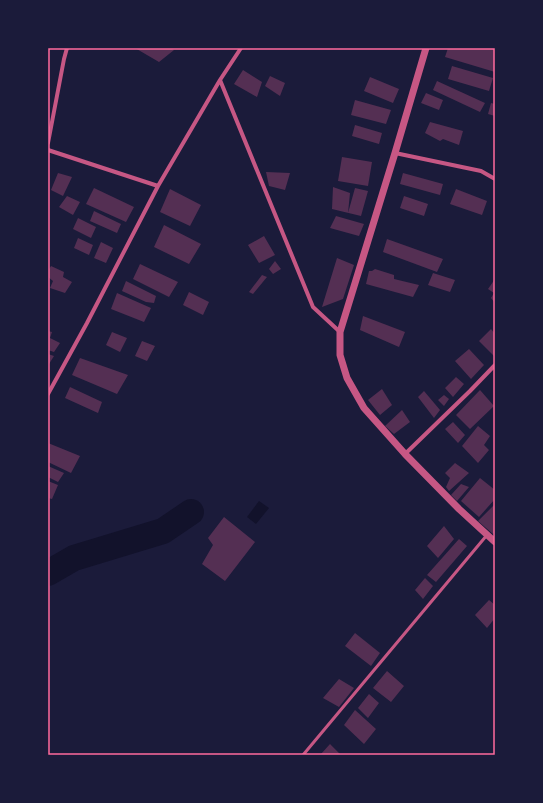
<svg xmlns="http://www.w3.org/2000/svg" width="543" height="803" viewBox="0 0 543 803" font-family="Quicksand,sans-serif">
	<rect width="100%" height="100%" fill="#1b1b3a"/>
	<path fill="#12122b" d="M259,501L269,508L256,524L247,517Z"/>
	<g fill="none" stroke-linecap="round" stroke-linejoin="round">
		<path stroke="#12122b" stroke-width="26" d="M48,573L74,558L163,531L191,512"/>
	</g>
	<path fill="#542f53" d="M135,48H170L174,50L159,62Z
		M448,48H495V72L445,57Z
		M452,66L493,78L489,91L448,79Z
		M243,70L262,82L257,97L234,84Z
		M270,76L285,83L280,96L265,86Z
		M370,77L399,89L393,103L364,91Z
		M437,81L485,103L480,112L433,90Z
		M426,93L443,100L439,110L421,103Z
		M355,100L391,110L386,124L351,115Z
		M491,103L495,104V116L488,114Z
		M430,122L463,131L459,145L443,139L440,141L425,133Z
		M355,125L382,133L379,144L352,136Z
		M342,157L372,162L368,186L338,181Z
		M266,172L290,173L285,190L269,186Z
		M58,173L72,177L63,196L51,190Z
		M403,173L443,184L440,195L400,184Z
		M333,187L350,193L348,213L355,188L368,191L361,216L332,209Z
		M94,188L134,207L126,222L86,204Z
		M170,189L201,205L190,226L160,212Z
		M456,189L487,201L482,215L450,204Z
		M67,196L80,202L73,215L59,207Z
		M404,196L428,204L424,216L400,208Z
		M94,211L121,224L117,233L90,221Z
		M336,216L364,224L359,236L330,228Z
		M78,218L96,227L91,238L73,229Z
		M164,225L201,244L189,264L154,247Z
		M264,236L275,255L259,263L248,245Z
		M78,238L93,245L89,255L74,248Z
		M387,239L443,259L437,272L383,252Z
		M101,242L113,248L106,263L94,258Z
		M337,258L354,265L343,299L322,307Z
		M275,261L281,269L273,274L269,269Z
		M140,264L178,282L169,297L133,279Z
		M51,266L64,272L63,277L72,282L65,293L50,288L53,281L48,277V271Z
		M375,269L394,275V279L419,285L413,297L366,284L369,271H372Z
		M433,273L455,280L450,292L428,285Z
		M262,275L267,277L253,294L249,292Z
		M495,279V303L491,298L494,293L488,289Z
		M126,281L156,296L154,303L146,302L122,291Z
		M189,292L209,302L203,315L183,305Z
		M117,293L151,308L144,322L111,309Z
		M363,316L405,332L399,347L360,330Z
		M491,329L495,334V355L494,356L479,341Z
		M48,331L52,332L50,338L60,343L54,352L48,350Z
		M112,332L127,338L120,352L106,345Z
		M142,341L155,346L147,361L135,356Z
		M469,349L484,365L471,379L455,361Z
		M48,354L54,356L49,364H48Z
		M80,358L128,375L117,394L72,375Z
		M456,377L464,384L453,397L445,388Z
		M70,387L102,402L98,413L65,398Z
		M382,389L392,405L380,415L368,400Z
		M480,390L494,406L470,429L456,415Z
		M424,391L440,410L434,418L418,397Z
		M444,395L449,399L444,406L438,400Z
		M402,410L410,422L394,434L385,426Z
		M453,422L465,435L458,443L445,429Z
		M478,426L490,436L484,445L489,450L478,463L462,446Z
		M48,443L80,456L71,473L48,462Z
		M455,463L469,473L449,491L446,487L450,478L445,473Z
		M48,466L64,473L58,482L48,477Z
		M480,478L495,490V499L479,517L461,501Z
		M48,481L58,485L52,499L48,498Z
		M461,484L469,487L457,501L451,495Z
		M495,504V531L493,534L478,521Z
		M224,517L255,542L225,581L202,564L213,545L208,538Z
		M444,526L454,539L438,558L427,546Z
		M459,539L467,546L436,582L427,575Z
		M425,578L433,586L423,599L415,590Z
		M489,600L495,605V618L487,628L475,615Z
		M355,633L380,653L371,666L345,646Z
		M387,671L404,686L391,702L373,688Z
		M339,679L354,688L339,707L323,698Z
		M369,694L379,703L368,718L358,708Z
		M355,710L376,729L364,744L344,725Z
		M330,744L341,755H323L321,754Z"/>
	<g fill="none" stroke-linecap="round" stroke-linejoin="round">
		<path stroke="#c65784" stroke-width="3" d="M303,755L487,535"/>
		<path stroke="#c65784" stroke-width="4" d="M220,80L313,307L340,332
			M48,143L64,59L67,48
			M48,150L158,186
			M395,153L481,171L495,179
			M48,394L87,323L158,186L220,80L241,48
			M405,454L470,391L495,365"/>
		<path stroke="#c65784" stroke-width="7" d="M426,48L395,153L340,332V355L347,378L364,408L405,454L459,509L495,542"/>
	</g>
	<rect width="543" height="803" fill="none" stroke="#1b1b3a" stroke-width="98"/>
	<rect x="49" y="49" width="445" height="705" fill="none" stroke="#ff6b9d" stroke-width="1.5"/>
</svg>
